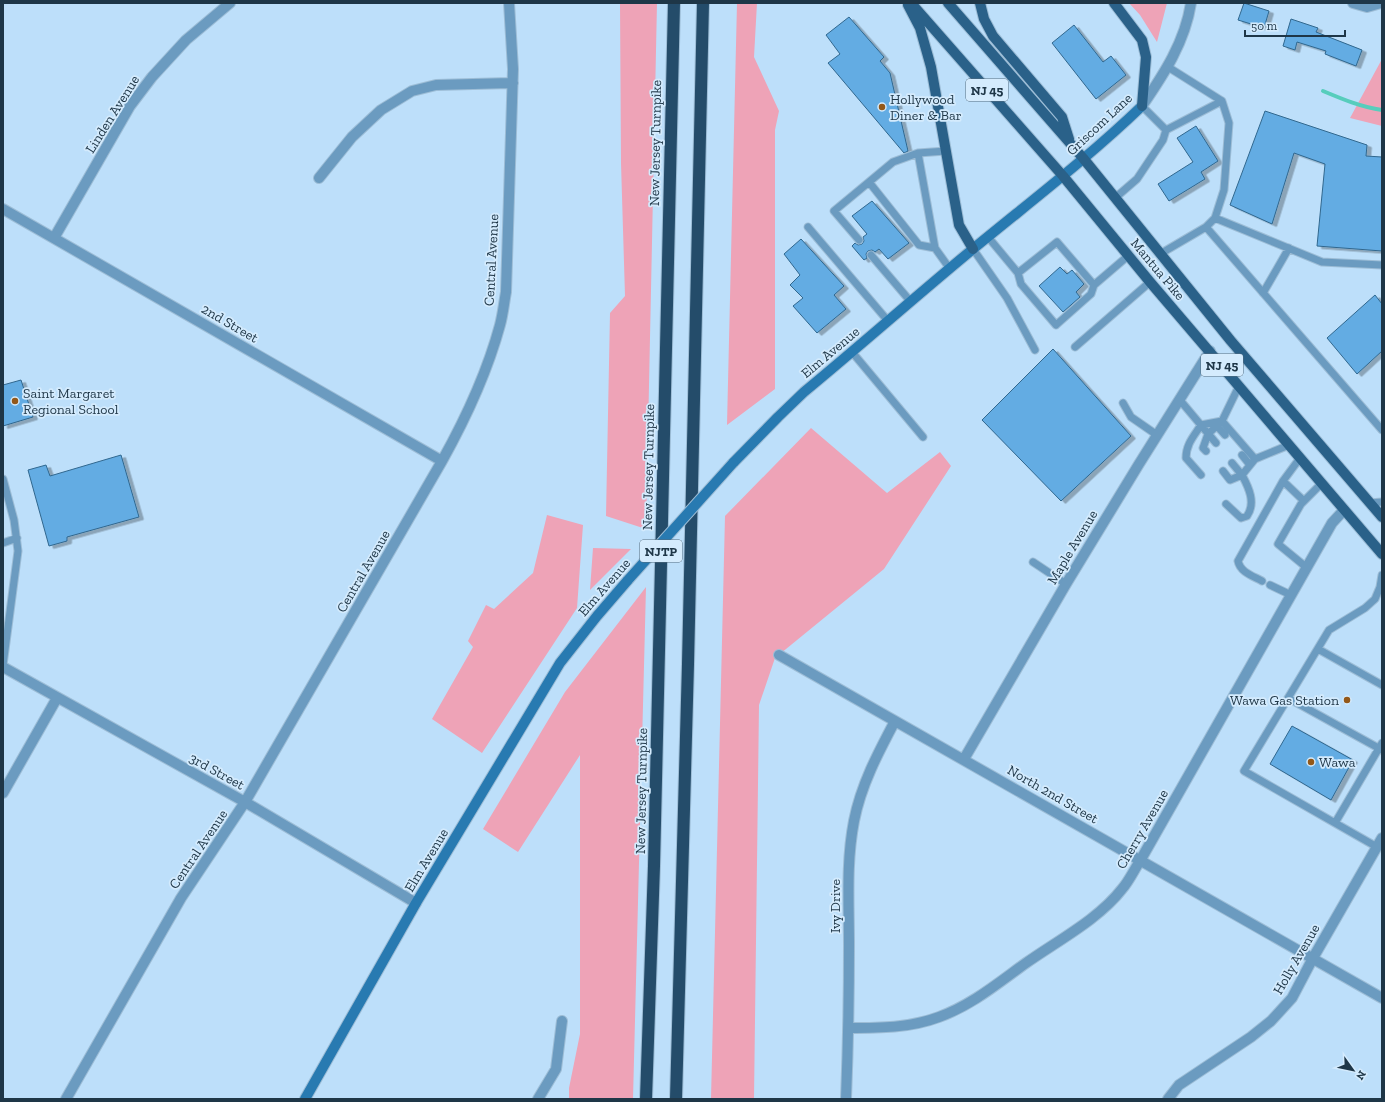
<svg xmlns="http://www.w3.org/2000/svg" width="1385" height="1102" viewBox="0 0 1385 1102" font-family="'Zilla Slab',serif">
	<defs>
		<filter id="shadow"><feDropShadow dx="4.5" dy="2.5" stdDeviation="0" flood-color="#0004"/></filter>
	</defs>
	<rect width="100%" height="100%" fill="#bddffa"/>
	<path fill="#eea3b7" d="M620,3H657L646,529L606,516L610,313L625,296L621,163Z
		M737,3H757L754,57L779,111L775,130V389L727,425Z
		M1129,3H1167L1157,42L1140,15Z
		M1382,59V126L1350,118Z
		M811,428L887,493L940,452L951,466L884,569L775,658L759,705L754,1099H711L725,516Z
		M547,515L583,525L577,608L482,753L432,719L473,647L468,641L486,605L494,609L533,573Z
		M593,548L631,549L590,590Z
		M646,587L633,1099H569V1088L580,1034V755L518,852L483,829L565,692Z"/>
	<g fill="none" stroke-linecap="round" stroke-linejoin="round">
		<path stroke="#57cdbc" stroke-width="4" d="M1323,91C1342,99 1361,107 1382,110"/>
	</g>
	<path fill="#63ace3" stroke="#30678e" filter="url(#shadow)" d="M1244,3L1269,11L1264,28L1238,20Z
		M849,17L884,57L880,61L890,73L908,151L904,153L828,63L840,54L826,35Z
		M1291,19L1318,28L1316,32L1362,50L1356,66L1325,54L1326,51L1297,42L1295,50L1283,46Z
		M1074,25L1103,62L1111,56L1126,75L1096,99L1052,43Z
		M1265,111L1367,145L1366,156L1382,157V251L1317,246L1325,164L1294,153L1272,224L1230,205Z
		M1196,126L1218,161L1201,172L1205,179L1169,201L1158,184L1193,162L1177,138Z
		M872,201L909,243L888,259L879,249L875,252L872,250L868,251L866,254L867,258L864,260L852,246L855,243L858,245L862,244L864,241L863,237L867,234L852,216Z
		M801,239L844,286L834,295L846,309L817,333L793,306L803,298L790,285L800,275L784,254Z
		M1060,267L1067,274L1072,270L1084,284L1076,292L1080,297L1063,312L1039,286Z
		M1375,295L1382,304V351L1357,374L1327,338Z
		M1053,349L1131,436L1061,501L982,420Z
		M21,380L33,417L3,426V385Z
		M121,455L139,517L67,537V541L49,546L28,470L46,465L50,476Z
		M1292,726L1353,760L1331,800L1270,764Z"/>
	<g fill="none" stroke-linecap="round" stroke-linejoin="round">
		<defs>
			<path id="service" d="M1168,67L1222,101L1229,123L1224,190L1215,218L1322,262L1382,265
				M1166,130L1222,101
				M918,153L935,248L950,269
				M869,182L893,162L918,153L946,151
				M1115,198L1137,179L1163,140L1166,130L1142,106
				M1215,218L1206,227L1382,430
				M808,227L888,321
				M988,237L1018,273L1021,284L1056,325L1091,294L1094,285L1129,255
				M859,240L834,211L869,182L919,245L935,248
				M973,249L1007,298L1035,350
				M1160,254L1206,227
				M871,255L911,302
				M1018,273L1057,242L1094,285
				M1263,293L1289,248
				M1075,347L1150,282
				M852,352L923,437
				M1179,399L1216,443
				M1123,403L1131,417L1157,435
				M1222,421L1255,459
				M1217,426L1225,435
				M1206,451L1203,448L1208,434L1222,421L1239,386
				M1242,455L1250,465
				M1223,471L1230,480L1242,475L1232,463
				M1201,475L1186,458C1186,444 1194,436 1201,425L1222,421
				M3,479L14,520L18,551L3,665
				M1283,481L1304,501
				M1369,503L1382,502
				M1226,504L1241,518L1247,516C1256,503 1249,488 1242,475L1255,459L1289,445
				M3,543L17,538
				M1033,562L1066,584
				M1306,567L1278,544L1301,504L1322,483
				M1262,581C1253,576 1240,572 1238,561L1283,481L1300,458
				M1270,585L1291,595
				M1318,649L1382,685
				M1288,698L1244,771L1335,823L1382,743
				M1382,750L1288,698L1329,630L1365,608L1375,599L1380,587L1382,575
				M1335,823L1377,847"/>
			<path id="minor" d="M1353,3L1367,7L1381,3
				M1142,106C1164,74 1185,42 1191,3
				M319,178L352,137L381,110L412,91L436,85L513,83
				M3,209L442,461
				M54,238L130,106L152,77L186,40L230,3
				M779,655L1382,998
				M3,667L245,802L416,903
				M964,759L1066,584L1139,464L1210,351
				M3,793L57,698
				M849,1028C879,1028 910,1028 939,1017C972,1005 998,983 1026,963C1057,941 1099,919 1122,889C1129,881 1134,870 1140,861L1332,523L1344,510
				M66,1099L181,898L245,802L442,461C466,418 487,373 500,325C503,314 504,303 506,292L513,69L509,3
				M538,1099L556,1069L562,1021
				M846,1099C848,1048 849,996 849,945C849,903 846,862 854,821C861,785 878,753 895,721
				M1168,1099L1179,1085L1251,1037L1271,1021L1292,998L1313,958L1382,838"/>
			<path id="secondary" d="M733,463L778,417L804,392C861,345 916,296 973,249C1030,202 1089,157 1142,106
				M305,1099L416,903L560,663L597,616L628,580"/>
			<path id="primary" d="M911,3L1063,176L1150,282L1382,554
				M948,3L1083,158L1231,341L1382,517
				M980,3L984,19L993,36L1062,117L1069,139
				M1114,3L1142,40L1146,57L1142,106
				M908,5L920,28L931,67L959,225L973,249"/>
			<path id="motorway" d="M646,1099L654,866L674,3
				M676,1099L688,664L703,3"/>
		</defs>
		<use href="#service" stroke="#9dbdd6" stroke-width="9"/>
		<use href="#minor" stroke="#9dbdd6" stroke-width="12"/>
		<use href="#secondary" stroke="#9dbdd6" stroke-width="12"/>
		<use href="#primary" stroke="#9dbdd6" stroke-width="12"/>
		<use href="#motorway" stroke="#9dbdd6" stroke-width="14"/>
		<use href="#service" stroke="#6b9bc0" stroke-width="7"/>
		<use href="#minor" stroke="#6b9bc0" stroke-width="10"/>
		<use href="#secondary" stroke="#287ab1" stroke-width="10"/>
		<use href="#primary" stroke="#2a6189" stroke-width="10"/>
		<use href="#motorway" stroke="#244c6a" stroke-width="12"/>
		<defs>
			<path id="secondary-bridge" d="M628,580L733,463"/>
		</defs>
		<use href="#secondary-bridge" stroke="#9dbdd6" stroke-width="12" stroke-linecap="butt"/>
		<use href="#secondary-bridge" stroke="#287ab1" stroke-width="10"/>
	</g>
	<g fill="#935818" stroke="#d4ebfd" stroke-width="1.5">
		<circle cx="882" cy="107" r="4"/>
		<circle cx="15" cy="401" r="4"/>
		<circle cx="1347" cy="700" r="4"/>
		<circle cx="1311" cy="762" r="4"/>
	</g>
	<g text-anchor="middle" stroke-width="3.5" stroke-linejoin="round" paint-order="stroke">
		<g fill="#d4ebfd" stroke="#556c7e" stroke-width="1">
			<rect x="966" y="79" width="42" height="22" rx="3"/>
			<rect x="1201" y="354" width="42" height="22" rx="3"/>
			<rect x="640" y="540" width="42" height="22" rx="3"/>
		</g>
		<g font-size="13" font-weight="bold" fill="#1e3647">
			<text x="987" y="95">NJ 45</text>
			<text x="1222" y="370">NJ 45</text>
			<text x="661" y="556">NJTP</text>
		</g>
		<g font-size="14" fill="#1e3647" stroke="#d4ebfd" text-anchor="start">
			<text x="890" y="104">Hollywood<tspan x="890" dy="16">Diner &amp; Bar</tspan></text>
			<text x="23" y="398">Saint Margaret<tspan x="23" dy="16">Regional School</tspan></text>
			<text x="1339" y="705" text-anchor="end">Wawa Gas Station</text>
			<text x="1319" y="767">Wawa</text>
		</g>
		<g font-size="14" fill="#1e3647" stroke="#d4ebfd">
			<text transform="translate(112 114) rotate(-58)" y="5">Linden Avenue</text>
			<text transform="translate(1099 124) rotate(-43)" y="5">Griscom Lane</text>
			<text transform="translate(655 143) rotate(-89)" y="5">New Jersey Turnpike</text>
			<text transform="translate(491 260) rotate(-87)" y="5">Central Avenue</text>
			<text transform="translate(1158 269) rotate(50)" y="5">Mantua Pike</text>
			<text transform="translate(230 323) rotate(30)" y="5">2nd Street</text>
			<text transform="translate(830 352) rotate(-40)" y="5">Elm Avenue</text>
			<text transform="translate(648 467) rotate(-89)" y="5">New Jersey Turnpike</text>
			<text transform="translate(1072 547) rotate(-59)" y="5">Maple Avenue</text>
			<text transform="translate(363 571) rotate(-60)" y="5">Central Avenue</text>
			<text transform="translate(604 587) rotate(-49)" y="5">Elm Avenue</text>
			<text transform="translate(217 771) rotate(29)" y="5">3rd Street</text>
			<text transform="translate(641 791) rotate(-89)" y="5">New Jersey Turnpike</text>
			<text transform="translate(1053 794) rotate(30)" y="5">North 2nd Street</text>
			<text transform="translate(1142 829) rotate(-60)" y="5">Cherry Avenue</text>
			<text transform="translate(198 849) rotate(-56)" y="5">Central Avenue</text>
			<text transform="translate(426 860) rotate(-59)" y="5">Elm Avenue</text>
			<text transform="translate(835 906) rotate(-90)" y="5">Ivy Drive</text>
			<text transform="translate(1296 959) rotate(-60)" y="5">Holly Avenue</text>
		</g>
	</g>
	<rect width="1385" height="1102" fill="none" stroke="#1e3647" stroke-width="8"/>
	<g transform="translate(1353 1070) rotate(123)" stroke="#d4ebfd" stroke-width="3" paint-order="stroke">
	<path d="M0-3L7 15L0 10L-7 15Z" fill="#1e3647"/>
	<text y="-6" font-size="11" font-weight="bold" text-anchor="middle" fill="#1e3647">N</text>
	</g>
	<path d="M1245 30v6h100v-6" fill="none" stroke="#1e3647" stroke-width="2"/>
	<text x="1251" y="30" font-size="12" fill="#1e3647" stroke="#d4ebfd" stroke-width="3" paint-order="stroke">50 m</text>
</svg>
